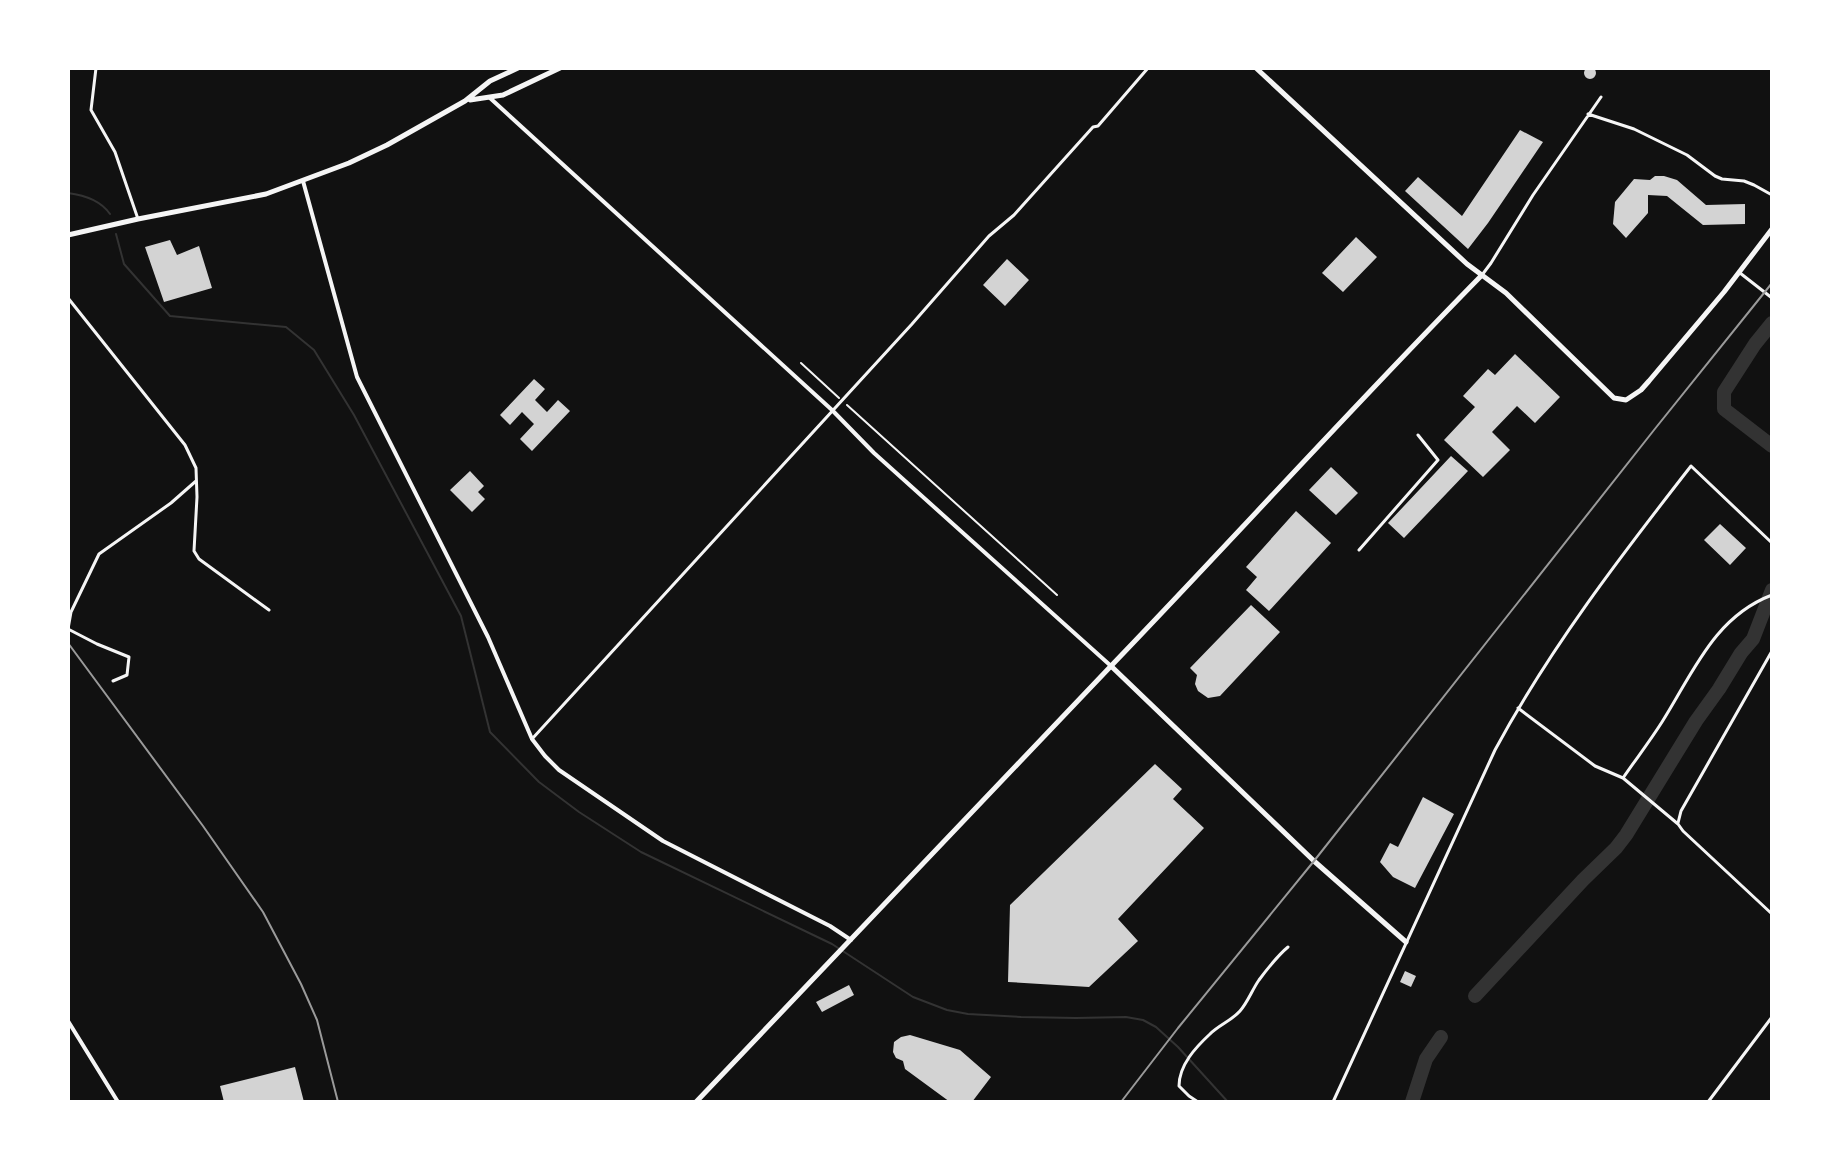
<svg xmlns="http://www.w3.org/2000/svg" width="1840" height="1170" viewBox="0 0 1840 1170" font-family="'Times New Roman',serif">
	<rect width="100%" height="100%" fill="#111"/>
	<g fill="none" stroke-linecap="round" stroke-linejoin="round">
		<path stroke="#333" stroke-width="2" d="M68,193C84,195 101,201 110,214
			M116,234L124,264L170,316L286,327L314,350L354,415L461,616L490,732L539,782L579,812L641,852L832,944L913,997L947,1010L968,1014L1021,1017L1076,1018L1126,1017L1143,1020L1156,1027L1178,1047L1228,1102"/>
		<path stroke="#333" stroke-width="14" d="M1772,323L1755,344L1724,392V409L1772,446
			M1475,996L1583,880L1616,848L1626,835L1696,721L1719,689L1741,653L1753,639L1772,590
			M1412,1102L1426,1059L1441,1037"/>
	</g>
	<path fill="#d3d3d3" d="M1584 73a6 6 0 1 1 12 0a6 6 0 1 1-12 0Z
		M1520,130L1543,142L1488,223L1468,249L1405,191L1418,177L1462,216Z
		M1655,176H1664L1677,180L1706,205L1745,204V224L1703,225L1667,196L1648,195V213L1626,238L1613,224L1615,202L1634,179L1650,180Z
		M1356,237L1377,257L1343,292L1322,273Z
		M170,240L177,255L199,246L212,288L164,302L145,247Z
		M1007,259L1029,280L1005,306L983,285Z
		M1515,354L1560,397L1535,423L1517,406L1492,432L1510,450L1483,477L1444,440L1475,407L1463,396L1488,369L1495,375Z
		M534,379L545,389L535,400L547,412L558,400L570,411L532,451L520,439L534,424L522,412L510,425L500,415Z
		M1451,456L1468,471L1404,538L1388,523Z
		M1331,467L1358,493L1336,515L1309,490Z
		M470,471L484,486L478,492L485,499L472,512L450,490Z
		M1296,511L1331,543L1269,611L1246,590L1257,577L1246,567Z
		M1720,524L1746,548L1730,565L1704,540Z
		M1251,605L1280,632L1220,696L1208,698L1198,691L1195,684L1197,675L1190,668Z
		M1155,764L1182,789L1173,799L1204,828L1118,919L1138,941L1089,987L1008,982L1010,905Z
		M1423,797L1454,814L1415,888L1393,877L1380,862L1390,843L1398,847Z
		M1405,971L1416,976L1411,987L1400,982Z
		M849,985L854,995L822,1012L816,1002Z
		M910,1035L960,1050L991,1077L972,1102H950L905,1069L903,1061L896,1058L893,1052L894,1042L901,1037Z
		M295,1067L304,1102H224L220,1086Z"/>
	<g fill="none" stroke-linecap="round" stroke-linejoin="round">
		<path stroke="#f5f5f5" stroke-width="2" d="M801,363L839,398
			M847,405L1057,595"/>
		<path stroke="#f5f5f5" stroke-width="3" d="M1359,550L1438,460L1418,435"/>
		<path stroke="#f5f5f5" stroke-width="3" d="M96,68L91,110L115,152L138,219
			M1588,114L1634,129L1687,155L1715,176L1722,179L1744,181L1754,185L1772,195
			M1740,273L1772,298
			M1482,275L1491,263L1533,195L1601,97
			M68,298L185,445L196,468L197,497L194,551L199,559L269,610
			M113,681L127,675L129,657L97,644L68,629L71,612L99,554L171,503L196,481
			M1518,708L1595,766L1623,778L1678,824L1683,831L1772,914
			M532,739L912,324L989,236L1014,215L1093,127L1098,126L1148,68
			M1623,778C1636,759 1650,741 1662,722C1693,673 1714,617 1772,595
			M1678,823L1681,811L1772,651
			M1198,1102L1189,1096L1179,1086C1179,1065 1196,1047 1210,1034C1219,1025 1231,1021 1240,1011C1248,1002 1252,990 1259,980C1268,968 1277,956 1288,947
			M1333,1102L1495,750C1550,648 1620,557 1691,466L1772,543
			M1708,1102L1772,1017"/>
		<path stroke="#f5f5f5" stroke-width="4" d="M490,98L832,410L874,453L1111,666
			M303,181L357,377L488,637L532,739L545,756L559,770L663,841L830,926L851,940
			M68,1021L118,1102"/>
		<path stroke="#f5f5f5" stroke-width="5" d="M1256,68L1467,264L1506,293L1614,398L1626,400L1641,390L1649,381L1724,292L1772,229
			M470,100L503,95L560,68
			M68,235L138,219L266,194L349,163L387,145L465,101L490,81L518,68
			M1111,666C1236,536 1356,403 1482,275"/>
		<path stroke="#f5f5f5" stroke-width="5" d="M696,1102L1111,666L1314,861L1406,942"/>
		<path stroke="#9a9a9a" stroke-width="2" d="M68,643L203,826L263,912L301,984L317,1020L338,1102
			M1121,1102L1178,1028L1314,861L1654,430L1772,283"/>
	</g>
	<rect width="1840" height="1170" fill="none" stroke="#ffffff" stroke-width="140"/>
</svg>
